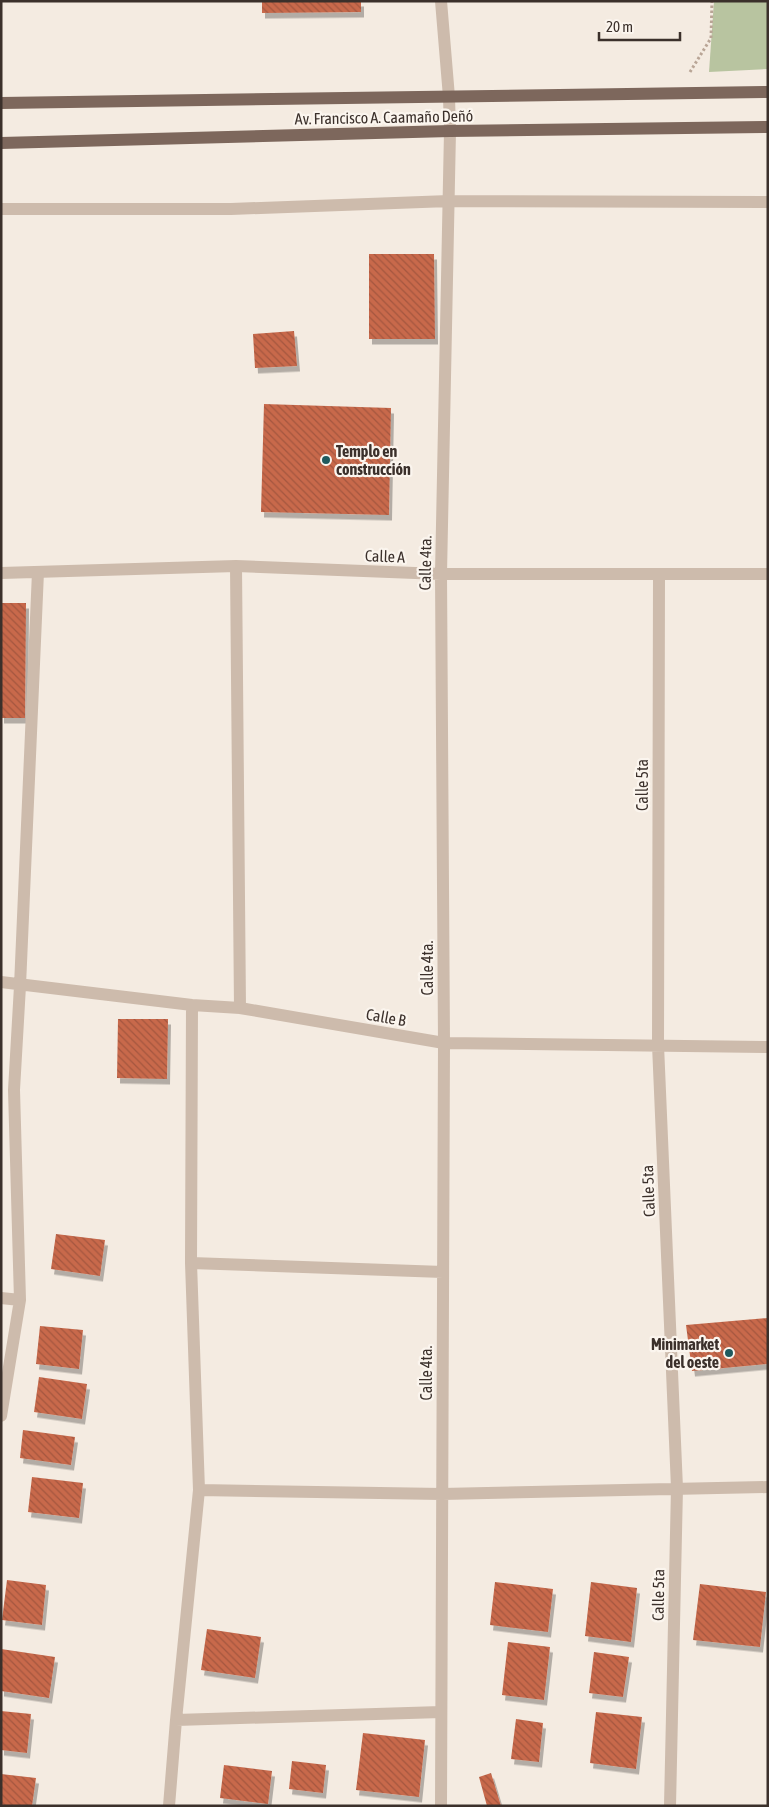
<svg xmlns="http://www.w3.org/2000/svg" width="769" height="1807" viewBox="0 0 769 1807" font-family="'Asap Condensed',sans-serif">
	<defs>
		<pattern id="building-back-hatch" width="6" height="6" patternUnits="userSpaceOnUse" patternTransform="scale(1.25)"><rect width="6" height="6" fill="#c8694b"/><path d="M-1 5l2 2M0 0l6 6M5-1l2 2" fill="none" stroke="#a4573f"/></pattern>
		<filter id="shadow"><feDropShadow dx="3" dy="5.5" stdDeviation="0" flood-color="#0004"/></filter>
	</defs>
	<rect width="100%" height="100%" fill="#f4ebe1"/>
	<path fill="#b8c4a0" d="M714,1H768V69L709,72Z"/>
	<path fill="url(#building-back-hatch)" filter="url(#shadow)" d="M262,1H361V12L262,13Z
		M369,254H434L435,339H369Z
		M294,331L297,366L255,368L253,334Z
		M264,404L391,408L389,515L261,512Z
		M1,603H26L25,718H1Z
		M118,1019H168L167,1079L117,1078Z
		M56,1234L105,1240L100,1276L51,1269Z
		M768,1318L767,1364L692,1371L686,1325Z
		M40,1326L83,1330L79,1369L36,1364Z
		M39,1377L87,1384L82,1419L34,1412Z
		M23,1430L75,1437L71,1465L20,1458Z
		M32,1477L83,1483L79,1518L28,1512Z
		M7,1580L46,1585L42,1625L2,1620Z
		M495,1582L553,1589L548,1632L490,1625Z
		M591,1582L637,1588L631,1642L585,1636Z
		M700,1584L766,1592L760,1647L693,1640Z
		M207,1629L261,1637L255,1678L201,1670Z
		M508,1642L550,1647L544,1700L502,1695Z
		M1,1649L55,1657L49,1698L1,1691Z
		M594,1652L629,1657L623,1697L589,1693Z
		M1,1711L31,1714L27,1753L1,1750Z
		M596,1712L642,1717L636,1769L590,1763Z
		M516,1719L543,1723L539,1762L511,1759Z
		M363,1733L425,1740L419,1797L356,1790Z
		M292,1761L326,1765L323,1793L289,1789Z
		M224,1765L272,1771L268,1804L220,1798Z
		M491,1773L501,1806H487L479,1777Z
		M1,1774L36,1778L32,1806H1Z"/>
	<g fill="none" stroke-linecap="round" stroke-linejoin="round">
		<path stroke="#b9a596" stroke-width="3" stroke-dasharray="2.5 2.5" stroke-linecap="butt" d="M690,72L711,38L712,1"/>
		<path stroke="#cdbbac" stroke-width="12" d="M441,1L449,97L450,131L441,574L444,1043L441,1806
			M1,209H231L449,201L768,202
			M236,566L240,1008
			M1,573L236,566L441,574H768
			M659,575L658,1045L677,1488L670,1806
			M1,982L192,1005L240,1008L444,1043L768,1047
			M191,1263L443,1272
			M1,1298L20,1300
			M1,1416L20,1300L14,1090L20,986L38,572
			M199,1490L442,1494L768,1487
			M176,1720L441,1712
			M169,1806L176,1720L199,1490L191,1263L192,1005"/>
		<path stroke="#7d675c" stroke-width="12" d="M1,103L768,92
			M1,143L450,131L768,127"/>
	</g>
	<g fill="#1f5a5e" stroke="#fbf5ee" stroke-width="2">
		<circle cx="326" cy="460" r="5"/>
		<circle cx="729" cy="1353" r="5"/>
	</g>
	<g text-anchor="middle" stroke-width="4.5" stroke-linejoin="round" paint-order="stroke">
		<g font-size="16" fill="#3b302b" stroke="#fbf5ee">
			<text transform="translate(384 117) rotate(-1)" y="6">Av. Francisco A. Caamaño Deñó</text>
			<text transform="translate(385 556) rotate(2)" y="6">Calle A</text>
			<text transform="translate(425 563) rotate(-89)" y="6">Calle 4ta.</text>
			<text transform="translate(642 785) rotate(-90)" y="6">Calle 5ta</text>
			<text transform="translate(427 968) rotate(-90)" y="6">Calle 4ta.</text>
			<text transform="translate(386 1017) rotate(10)" y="6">Calle B</text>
			<text transform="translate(648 1191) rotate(-92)" y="6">Calle 5ta</text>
			<text transform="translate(426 1373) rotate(-90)" y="6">Calle 4ta.</text>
			<text transform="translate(658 1595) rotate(-89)" y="6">Calle 5ta</text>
		</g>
		<g font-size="16" font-weight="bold" fill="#3b302b" stroke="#fbf5ee" text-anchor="start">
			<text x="336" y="457">Templo en<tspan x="336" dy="18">construcción</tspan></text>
			<text x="719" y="1350" text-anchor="end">Minimarket<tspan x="719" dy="18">del oeste</tspan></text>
		</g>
	</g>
	<rect width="769" height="1807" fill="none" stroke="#3b302b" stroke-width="5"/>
	<path d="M599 32v8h81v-8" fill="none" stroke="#3b302b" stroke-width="2.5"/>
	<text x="606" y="32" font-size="15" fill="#3b302b" stroke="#fbf5ee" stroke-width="4" paint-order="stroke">20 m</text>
</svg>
